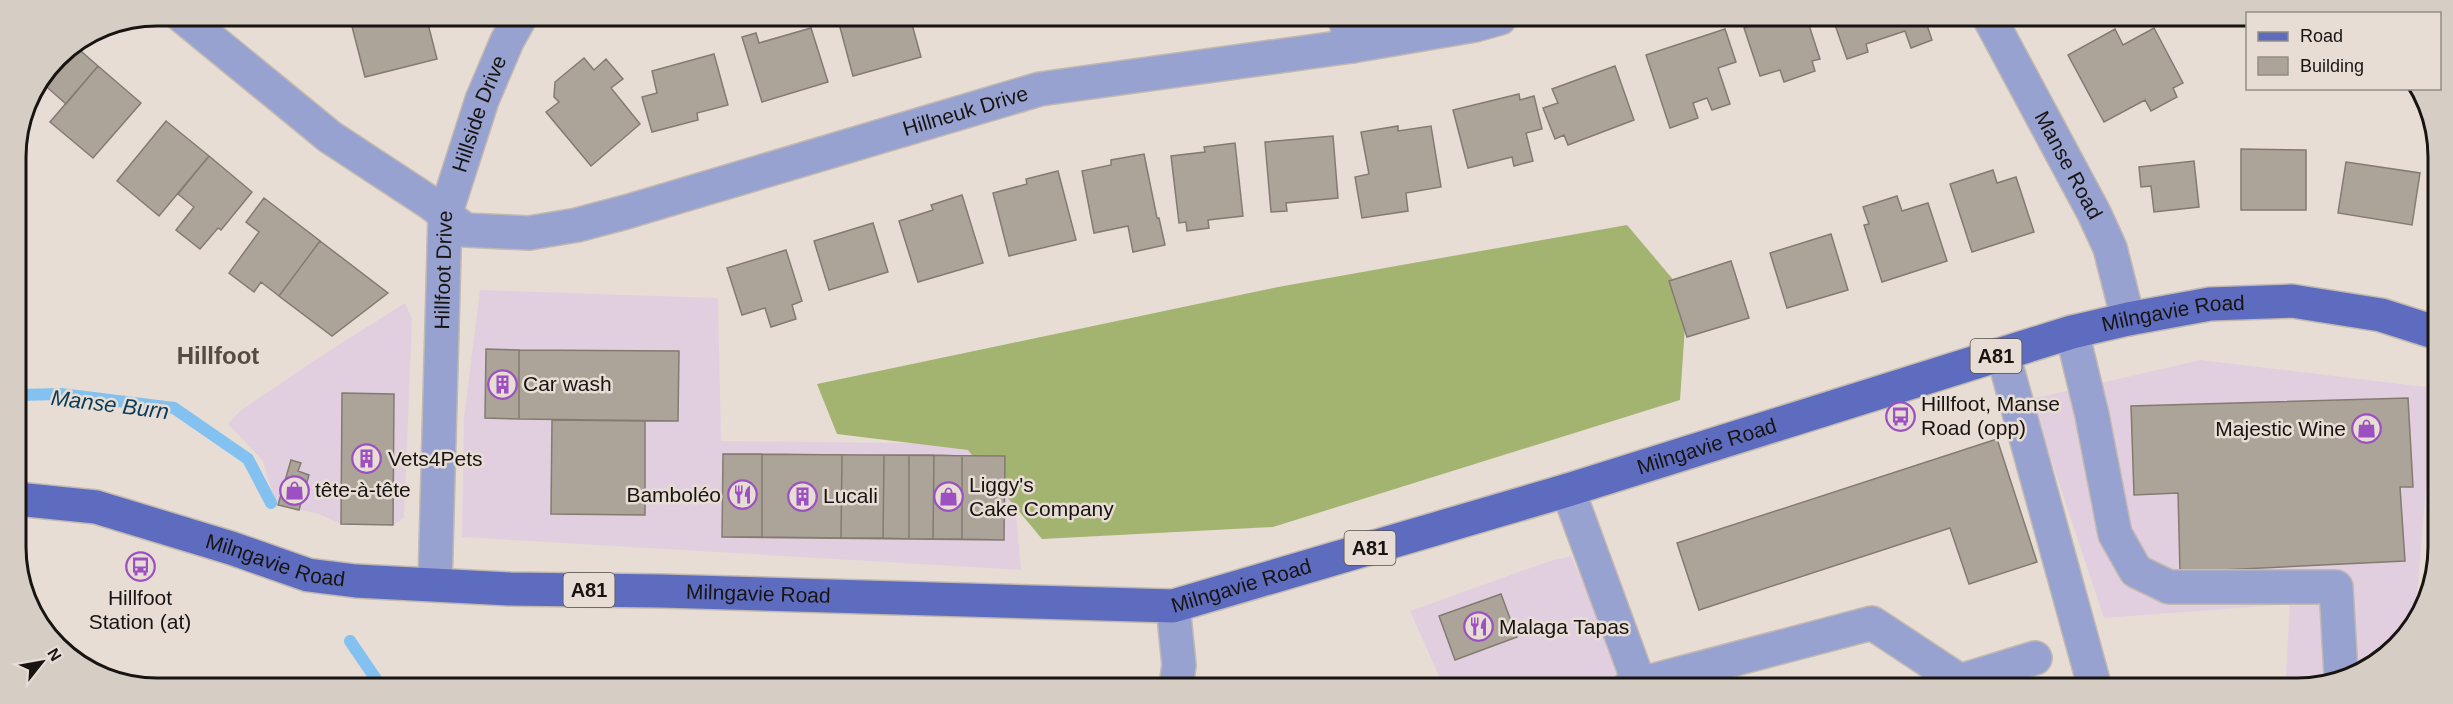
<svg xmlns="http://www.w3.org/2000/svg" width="2453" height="704" viewBox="0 0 2453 704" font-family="Arial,sans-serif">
	<rect width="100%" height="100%" fill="#e7ddd4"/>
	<path fill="#e1cfe0" d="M480,290L718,298L721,441L1010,444L1021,570L462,537L464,418Z
		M405,303L412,319L404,518L393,525L341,524L319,514L278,505L275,502L263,461L228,424L240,411L318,358Z
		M2201,360L2434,388L2416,610L2383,660L2306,689H2285L2290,604L2104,618L2031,399Z
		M1571,556L1624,675L1594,687H1444L1410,611L1550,561Z"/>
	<path fill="#a3b471" d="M1627,225L1687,296L1680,400L1273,527L1042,539L968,450L837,434L817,384L1278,287Z"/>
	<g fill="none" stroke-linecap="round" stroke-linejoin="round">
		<path stroke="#83c1f0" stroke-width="12" d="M17,395L61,394L174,408L248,459L271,503
			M350,641L380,685"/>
	</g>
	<path fill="#aca399" stroke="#837b72" stroke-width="1.5" d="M349,15L426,16L437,59L365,77Z
		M837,16L910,17L921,57L853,76Z
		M1772,19H1807L1820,59L1812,61L1815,71L1784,82L1780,70L1760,76L1744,28Z
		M1833,19H1925L1932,40L1911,48L1905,31L1866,44L1868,52L1847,59Z
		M811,28L828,82L762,102L742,37L756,33L759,43Z
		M2154,28L2183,83L2173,88L2177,97L2151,111L2145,100L2104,122L2068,55L2115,29L2123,45Z
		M1725,29L1736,62L1718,68L1730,104L1712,110L1707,98L1693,103L1698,118L1670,128L1646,55Z
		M74,45L98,66L66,104L40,81L57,56Z
		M714,54L728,105L697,113L698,120L652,132L642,97L657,93L652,71Z
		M584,58L594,70L606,59L623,79L611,88L640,124L591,166L546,112L559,102L554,97L555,82Z
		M98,66L141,103L93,158L50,122Z
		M1615,66L1634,120L1568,145L1564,135L1555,139L1543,108L1558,103L1552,89Z
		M1519,94L1520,100L1534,96L1542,129L1526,133L1533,161L1514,166L1512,157L1468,168L1453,110Z
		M166,121L209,156L159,216L117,181Z
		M1398,126V131L1431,126L1441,187L1406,193L1408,211L1362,218L1355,177L1369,174L1361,132Z
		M1333,136L1338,198L1286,203L1287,211L1271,212L1265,142Z
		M1235,143L1243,216L1208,220L1209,228L1187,231L1186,222L1179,223L1171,156L1205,152L1204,147Z
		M2241,149L2306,150V210H2241Z
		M1144,154L1157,218H1159L1165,245L1133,252L1128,226L1094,233L1082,171L1111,165V160Z
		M209,156L252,192L221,230L218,228L200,249L176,230L194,207L178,194Z
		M2194,161L2199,207L2154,212L2151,186L2141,187L2139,167Z
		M2346,162L2420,173L2412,225L2338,213Z
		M1993,170L1997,183L2016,177L2034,232L1972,252L1950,184Z
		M1058,171L1076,240L1009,256L993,193L1027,184L1026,179Z
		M962,195L983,263L918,282L899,221L933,210L931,205Z
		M1897,196L1902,211L1928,203L1947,261L1882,282L1864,225L1869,224L1863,207Z
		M264,198L320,241L279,296L261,282L254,292L229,273L259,232L246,222Z
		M873,223L888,272L829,290L814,241Z
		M1831,234L1848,290L1787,308L1770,253Z
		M320,241L388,293L332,336L279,296Z
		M786,250L802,301L792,305L796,319L771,327L765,308L742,315L727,268Z
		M1731,261L1749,318L1687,337L1669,281Z
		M486,349L519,350V419L485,418Z
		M519,350L679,351L678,421L519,419Z
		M342,393L394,394L393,525L341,524Z
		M2408,398L2413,487H2400L2405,561L2180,572L2178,493L2134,495L2131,406Z
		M552,420L645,421V515L551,514Z
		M1997,439L2037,562L1969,584L1950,528L1699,610L1677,543Z
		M723,454L1005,456L1004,540L722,537Z
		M723,454H762V537H722Z
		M762,454L842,455L841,538L762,537Z
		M842,455H884L883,538H841Z
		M884,455H909V539L883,538Z
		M909,455H934L933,539H909Z
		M934,455L962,456V539H933Z
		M962,456H1005L1004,540L962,539Z
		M291,460L301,463L298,471L309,475L299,510L278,505Z
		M1501,594L1517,637L1455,660L1439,616Z"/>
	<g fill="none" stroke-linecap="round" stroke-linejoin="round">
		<defs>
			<g id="minor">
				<path id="s1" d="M181,15L330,137L432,204L465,230L529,233L577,225L626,212L1040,89L1352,46L1475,25L1500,18"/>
				<path d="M1345,18L1352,46"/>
				<path id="s2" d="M1990,19L2094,213L2110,248L2128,319"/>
				<path d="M2072,332L2092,415L2115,534L2136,571L2169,587H2336L2341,675"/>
				<path d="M2003,354L2095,688"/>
				<path d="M1568,490L1639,683"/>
				<path id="s3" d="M435,585L445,215L482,100L507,41L521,16"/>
				<path d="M1173,606L1179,665L1176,686"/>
				<path d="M1629,687L1872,623L1960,681L2035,658"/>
			</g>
			<g id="major">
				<path id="s4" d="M17,499L96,507L231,548L308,575L356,581L510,589L661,591L1173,606L1568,490L2072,332L2128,319L2210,304L2292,301L2381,315L2434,332"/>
			</g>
		</defs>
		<use href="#minor" stroke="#c2b9b1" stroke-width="36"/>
		<use href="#major" stroke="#c2b9b1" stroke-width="36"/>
		<use href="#minor" stroke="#98a2d1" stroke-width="33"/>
		<use href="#major" stroke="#5e6cbf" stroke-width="33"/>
	</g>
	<defs>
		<symbol id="building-ring" viewBox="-11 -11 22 22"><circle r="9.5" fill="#e7ddd4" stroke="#9c50c2" stroke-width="1.5"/><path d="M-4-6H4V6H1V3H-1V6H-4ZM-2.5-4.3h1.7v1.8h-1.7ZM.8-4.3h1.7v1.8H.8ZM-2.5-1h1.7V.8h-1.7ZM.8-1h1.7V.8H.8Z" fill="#9c50c2"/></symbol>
		<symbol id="bus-ring" viewBox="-11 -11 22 22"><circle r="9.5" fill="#e7ddd4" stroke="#9c50c2" stroke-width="1.5"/><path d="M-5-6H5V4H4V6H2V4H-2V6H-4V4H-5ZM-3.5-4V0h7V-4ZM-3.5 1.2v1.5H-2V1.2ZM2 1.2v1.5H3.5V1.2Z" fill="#9c50c2"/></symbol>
		<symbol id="shop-ring" viewBox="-11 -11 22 22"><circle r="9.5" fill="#e7ddd4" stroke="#9c50c2" stroke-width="1.5"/><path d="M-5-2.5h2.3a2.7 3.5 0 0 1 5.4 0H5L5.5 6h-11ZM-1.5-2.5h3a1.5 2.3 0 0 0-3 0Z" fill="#9c50c2"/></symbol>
		<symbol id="restaurant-ring" viewBox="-11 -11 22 22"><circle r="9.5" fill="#e7ddd4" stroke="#9c50c2" stroke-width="1.5"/><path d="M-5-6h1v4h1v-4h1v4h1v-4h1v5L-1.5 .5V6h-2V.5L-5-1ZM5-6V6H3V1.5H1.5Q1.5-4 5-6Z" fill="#9c50c2"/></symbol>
	</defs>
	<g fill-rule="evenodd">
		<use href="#building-ring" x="486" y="368" width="33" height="33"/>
		<use href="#bus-ring" x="1884" y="400" width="33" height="33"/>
		<use href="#shop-ring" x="2350" y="412" width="33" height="33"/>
		<use href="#building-ring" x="350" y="442" width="33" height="33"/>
		<use href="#shop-ring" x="278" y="474" width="33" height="33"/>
		<use href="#restaurant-ring" x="726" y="478" width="33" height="33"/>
		<use href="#building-ring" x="786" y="480" width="33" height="33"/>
		<use href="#shop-ring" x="932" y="480" width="33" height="33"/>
		<use href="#bus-ring" x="124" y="550" width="33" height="33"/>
		<use href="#restaurant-ring" x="1462" y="610" width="33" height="33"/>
	</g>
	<g text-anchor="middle" stroke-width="5" stroke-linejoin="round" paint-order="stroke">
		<g fill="#e7ddd4" stroke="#56504c" stroke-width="1.5">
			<rect x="1970.5" y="339" width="51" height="34" rx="4.5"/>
			<rect x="1344.5" y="531" width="51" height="34" rx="4.5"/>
			<rect x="563.5" y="573" width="51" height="34" rx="4.5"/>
		</g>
		<g font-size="20" font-weight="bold" fill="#181411">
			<text x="1996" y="363">A81</text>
			<text x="1370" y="555">A81</text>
			<text x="589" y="597">A81</text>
		</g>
		<g font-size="21" fill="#181411" stroke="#e7ddd4">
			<text dy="7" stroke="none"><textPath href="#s1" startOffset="874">Hillneuk Drive</textPath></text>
			<text dy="7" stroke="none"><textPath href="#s3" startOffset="477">Hillside Drive</textPath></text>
			<text dy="7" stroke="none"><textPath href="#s2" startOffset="166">Manse Road</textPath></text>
			<text dy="7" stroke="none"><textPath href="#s3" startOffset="315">Hillfoot Drive</textPath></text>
			<text dy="7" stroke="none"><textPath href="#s4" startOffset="2211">Milngavie Road</textPath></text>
			<text dy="7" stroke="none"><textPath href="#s4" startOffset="1725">Milngavie Road</textPath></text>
			<text dy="7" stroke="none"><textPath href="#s4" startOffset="267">Milngavie Road</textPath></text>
			<text dy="7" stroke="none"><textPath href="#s4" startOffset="1239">Milngavie Road</textPath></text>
			<text dy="7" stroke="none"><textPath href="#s4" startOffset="753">Milngavie Road</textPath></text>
		</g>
		<g font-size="21" fill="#181411" stroke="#e7ddd4" text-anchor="start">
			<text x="523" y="391">Car wash</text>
			<text x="1921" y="411">Hillfoot, Manse<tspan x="1921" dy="24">Road (opp)</tspan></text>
			<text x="2346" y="436" text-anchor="end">Majestic Wine</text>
			<text x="388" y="466">Vets4Pets</text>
			<text x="969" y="492">Liggy's<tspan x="969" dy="24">Cake Company</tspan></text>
			<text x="315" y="497">tête-à-tête</text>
			<text x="721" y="502" text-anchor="end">Bamboléo</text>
			<text x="823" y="503">Lucali</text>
			<text x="140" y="605" text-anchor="middle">Hillfoot<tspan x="140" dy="24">Station (at)</tspan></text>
			<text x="1499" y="634">Malaga Tapas</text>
		</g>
		<g font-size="22" font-style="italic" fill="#083b59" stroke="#e7ddd4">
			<text transform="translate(110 404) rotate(7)" y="8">Manse Burn</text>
		</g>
		<g font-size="24" font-weight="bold" fill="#544c44" stroke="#e7ddd4">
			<text x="218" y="364">Hillfoot</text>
		</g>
	</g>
	<path d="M0 0H2453V704H0ZM157 26H2297A131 131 0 0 1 2428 157V547A131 131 0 0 1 2297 678H157A131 131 0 0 1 26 547V157A131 131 0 0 1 157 26Z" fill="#d6cdc4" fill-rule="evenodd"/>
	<path fill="none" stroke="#181411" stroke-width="3" d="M157 26H2297A131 131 0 0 1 2428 157V547A131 131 0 0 1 2297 678H157A131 131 0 0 1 26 547V157A131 131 0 0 1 157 26Z"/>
	<rect x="2246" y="12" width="195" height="78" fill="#e7ddd4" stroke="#948d86" stroke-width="1.5"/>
	<rect x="2258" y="32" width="30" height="9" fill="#5e6cbf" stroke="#948d86" stroke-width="1.5"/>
	<text x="2300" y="42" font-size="18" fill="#181411">Road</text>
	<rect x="2258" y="57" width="30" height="18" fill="#aca399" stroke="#948d86" stroke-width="1.5"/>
	<text x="2300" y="72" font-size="18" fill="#181411">Building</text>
	<g transform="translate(42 662) rotate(59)" stroke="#e7ddd4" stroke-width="4.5" paint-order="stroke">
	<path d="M0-4.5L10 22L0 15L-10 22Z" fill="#181411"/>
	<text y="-9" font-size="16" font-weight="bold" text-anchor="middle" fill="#181411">N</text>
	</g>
</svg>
